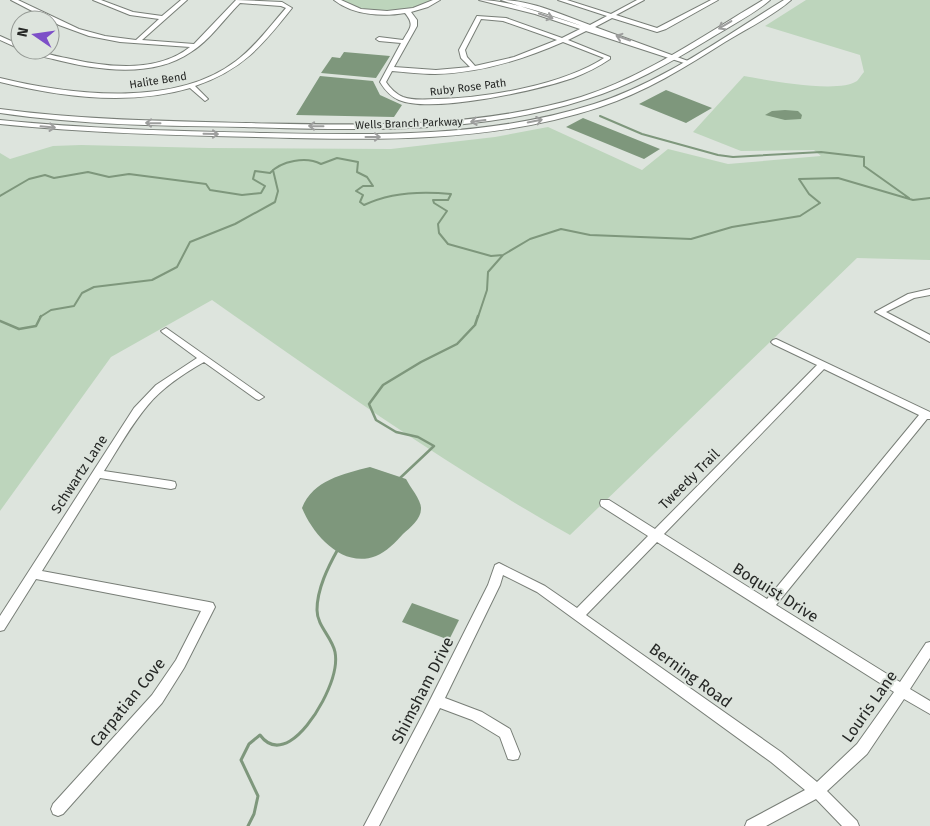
<svg xmlns="http://www.w3.org/2000/svg" width="930" height="826" viewBox="0 0 930 826" font-family="'Fira Sans',sans-serif">
	<rect width="100%" height="100%" fill="#dde4dd"/>
	<path fill="#bdd5bc" d="M342,0H432C411,14 363,15 342,0Z
		M806,0H930V260L857,258L570,535C446,465 329,382 212,300L111,357L0,511V153L10,159L53,146L81,145L209,148L391,149L495,137L548,127L642,170L668,149L728,164L821,156L814,150L741,151L693,132L744,76C767,80 838,94 857,81C859,79 862,74 864,72L860,55L765,26Z"/>
	<path fill="#7e977c" d="M344,52L390,56L376,78L321,73L332,57L340,58Z
		M320,76L373,81L380,95L402,105L394,117L296,115Z
		M666,90L712,108L686,123L639,104Z
		M785,110L798,111L802,115L801,119L785,120L765,115L772,111Z
		M583,118L660,149L644,159L566,127Z
		M370,467L406,479C410,487 422,501 421,509C421,519 410,528 403,534C396,542 386,552 376,556C343,569 313,535 302,508C313,480 343,474 370,467Z
		M412,603L459,620L449,640L402,622Z"/>
	<g fill="none" stroke-linecap="round" stroke-linejoin="round">
		<path stroke="#7e977c" stroke-width="2" d="M600,116L642,134L718,155L733,157L821,152L864,157V166L909,198
			M0,196L29,179L45,175L54,178L88,172L109,177L129,174L206,184L210,190L242,195L261,193L265,186L253,179L255,171L270,173C281,161 306,156 321,164L337,158L358,162L357,172L367,177L373,186H363L356,191L363,195L360,202L364,205C391,192 422,191 451,194L448,200H433L434,203L447,211L438,224L439,233L448,244L491,256L503,255L530,239L561,229L590,235L691,239L732,227L800,216L820,203L809,194L799,179L838,178L913,200L930,198
			M40,317L51,310L74,306L82,293L94,287L152,280L177,267L190,242L235,224L275,202L278,191L273,170
			M478,317L487,290L488,272L503,255"/>
		<path stroke="#7e977c" stroke-width="2.5" d="M0,321L19,329L36,326L41,316
			M399,479L434,446L418,437L396,432L376,420L369,404L383,385L421,362L457,344L475,325L478,316"/>
		<path stroke="#7e977c" stroke-width="3" d="M248,826L254,814L258,796L241,760L249,744L260,735C268,746 278,748 290,741C312,728 340,678 335,652C332,637 317,626 317,610C317,589 328,567 338,549"/>
		<defs>
			<path id="minor" d="M11,0H18L79,29L105,36L136,40L159,19L130,15L93,0H101L133,12L162,16L181,0H187L142,40L194,44L236,0L282,2L292,8C262,46 242,70 195,86L208,99L205,101L190,88C129,106 60,97 0,82V78C70,95 175,108 236,61C255,47 270,26 286,8L281,6L240,3C224,19 210,40 191,52C152,79 96,70 53,59C44,57 32,55 24,50C38,50 52,56 66,58C105,67 156,74 190,47L120,42L89,36L59,25Z
				M334,0H341L361,9L387,11L413,8L433,0H440L428,7L411,12L417,20V26L394,67L436,70L470,67L461,58L459,50L477,16L506,18L562,38L580,29L535,14L479,0C511,0 552,16 582,26L501,0C531,0 562,15 590,25L607,16L558,0H567L611,14L637,0H644L616,15L657,28L711,0H718L666,29L657,32L612,18L595,27L688,61V63H684L586,31L568,40L610,57V59C598,67 586,73 573,78C538,90 433,114 399,100C390,96 385,90 380,82L401,43L379,41L376,39L379,37L403,40C410,28 415,25 405,13C382,17 353,15 334,0ZM481,19L503,21L557,40L514,57L475,66L467,57L465,50ZM563,42L604,58C562,85 487,98 438,99C427,99 414,101 403,97C396,94 390,88 386,82L392,71C406,72 421,74 435,74C480,73 522,60 563,42Z
				M0,36L20,45V49L0,40Z
				M930,289V295L914,298L886,312L930,335V342L875,312L908,294Z
				M166,328L264,397L259,400L256,399L204,362C183,374 163,387 148,405C131,425 118,449 104,471L171,481L175,482L176,485L175,488L171,489L100,478L42,571L209,602L213,603L215,607L184,668L162,703L63,814L58,816L53,814L51,809L53,804L152,695L176,660L201,611L36,579L4,630L0,631V616L134,408L156,385L197,358L163,333L161,331Z
				M776,339L930,412V419H927L776,605L900,682L926,643L930,642V658L910,689L930,701V714L904,699L867,754L827,791L857,821L859,826H842L816,799L766,826H745L747,821L805,790L771,762L537,592L503,575L500,585L445,698L482,712L510,729L520,754L518,759L513,760L508,759L500,737L472,720L440,708L379,826H364L423,714L488,585L495,565L499,563L545,586L577,608L648,536L601,506L600,503L601,500H609L655,529L817,365L773,344L771,342L773,340ZM824,369L919,415L767,599L664,534ZM657,542L894,692L857,744L817,782L781,752L586,615Z"/>
			<path id="tertiary" d="M763,0H770C753,15 726,28 706,41C668,64 629,86 587,99C477,135 359,130 244,127C163,126 81,125 0,113V109C82,120 163,121 246,123C358,125 472,130 581,97C646,76 704,35 763,0Z
				M784,0H791C773,16 746,29 725,42C686,67 645,92 600,107C489,144 371,140 256,137C171,135 85,133 0,124V120C88,129 177,131 266,133C376,135 487,138 594,104C663,82 723,37 784,0Z"/>
		</defs>
		<use href="#minor" stroke="#787e77" stroke-width="2"/>
		<use href="#tertiary" stroke="#787e77" stroke-width="2"/>
		<use href="#minor" fill="#fff" fill-rule="evenodd"/>
		<use href="#tertiary" fill="#fff" fill-rule="evenodd"/>
	</g>
	<defs><path id="oneway-shaft" d="M-6 0H5M1.5-3L5.5 0L1.5 3" fill="none" stroke-width="1.6" stroke-linecap="round" stroke-linejoin="round" transform="scale(1.25)"/></defs>
	<g stroke="#9d9e9d">
		<use href="#oneway-shaft" transform="translate(546 16) rotate(19)"/>
		<use href="#oneway-shaft" transform="translate(725 25) rotate(149)"/>
		<use href="#oneway-shaft" transform="translate(623 38) rotate(-161)"/>
		<use href="#oneway-shaft" transform="translate(478 121) rotate(173)"/>
		<use href="#oneway-shaft" transform="translate(535 121) rotate(-11)"/>
		<use href="#oneway-shaft" transform="translate(153 123) rotate(-179)"/>
		<use href="#oneway-shaft" transform="translate(316 126) rotate(-179)"/>
		<use href="#oneway-shaft" transform="translate(48 127) rotate(5)"/>
		<use href="#oneway-shaft" transform="translate(211 134) rotate(1)"/>
		<use href="#oneway-shaft" transform="translate(373 137)"/>
	</g>
	<g text-anchor="middle" stroke-width="4" stroke-linejoin="round" paint-order="stroke">
		<g font-size="11" fill="#262826" stroke="#dde4dd">
			<text transform="translate(158 80) rotate(-9)" y="4">Halite Bend</text>
			<text transform="translate(468 87) rotate(-7)" y="4">Ruby Rose Path</text>
			<text transform="translate(409 123) rotate(-2)" y="4">Wells Branch Parkway</text>
		</g>
		<g font-size="14" fill="#262826" stroke="#dde4dd">
			<text transform="translate(79 474) rotate(-57)" y="5">Schwartz Lane</text>
			<text transform="translate(689 479) rotate(-45)" y="5">Tweedy Trail</text>
		</g>
		<g font-size="16" fill="#262826" stroke="#dde4dd">
			<text transform="translate(776 592) rotate(32)" y="6">Boquist Drive</text>
			<text transform="translate(691 675) rotate(36)" y="6">Berning Road</text>
			<text transform="translate(422 690) rotate(-63)" y="6">Shimsham Drive</text>
			<text transform="translate(127 702) rotate(-51)" y="6">Carpatian Cove</text>
			<text transform="translate(869 706) rotate(-55)" y="6">Louris Lane</text>
		</g>
	</g>
	<g transform="translate(35 35) rotate(283)"><circle r="24" fill="#dde4dd" stroke="#949994"/>
	<path d="M0-4L9 19L0 12L-9 19Z" fill="#7d4fc8"/>
	<text y="-8" font-size="14" font-weight="bold" text-anchor="middle" fill="#262826">N</text>
	</g>
</svg>
